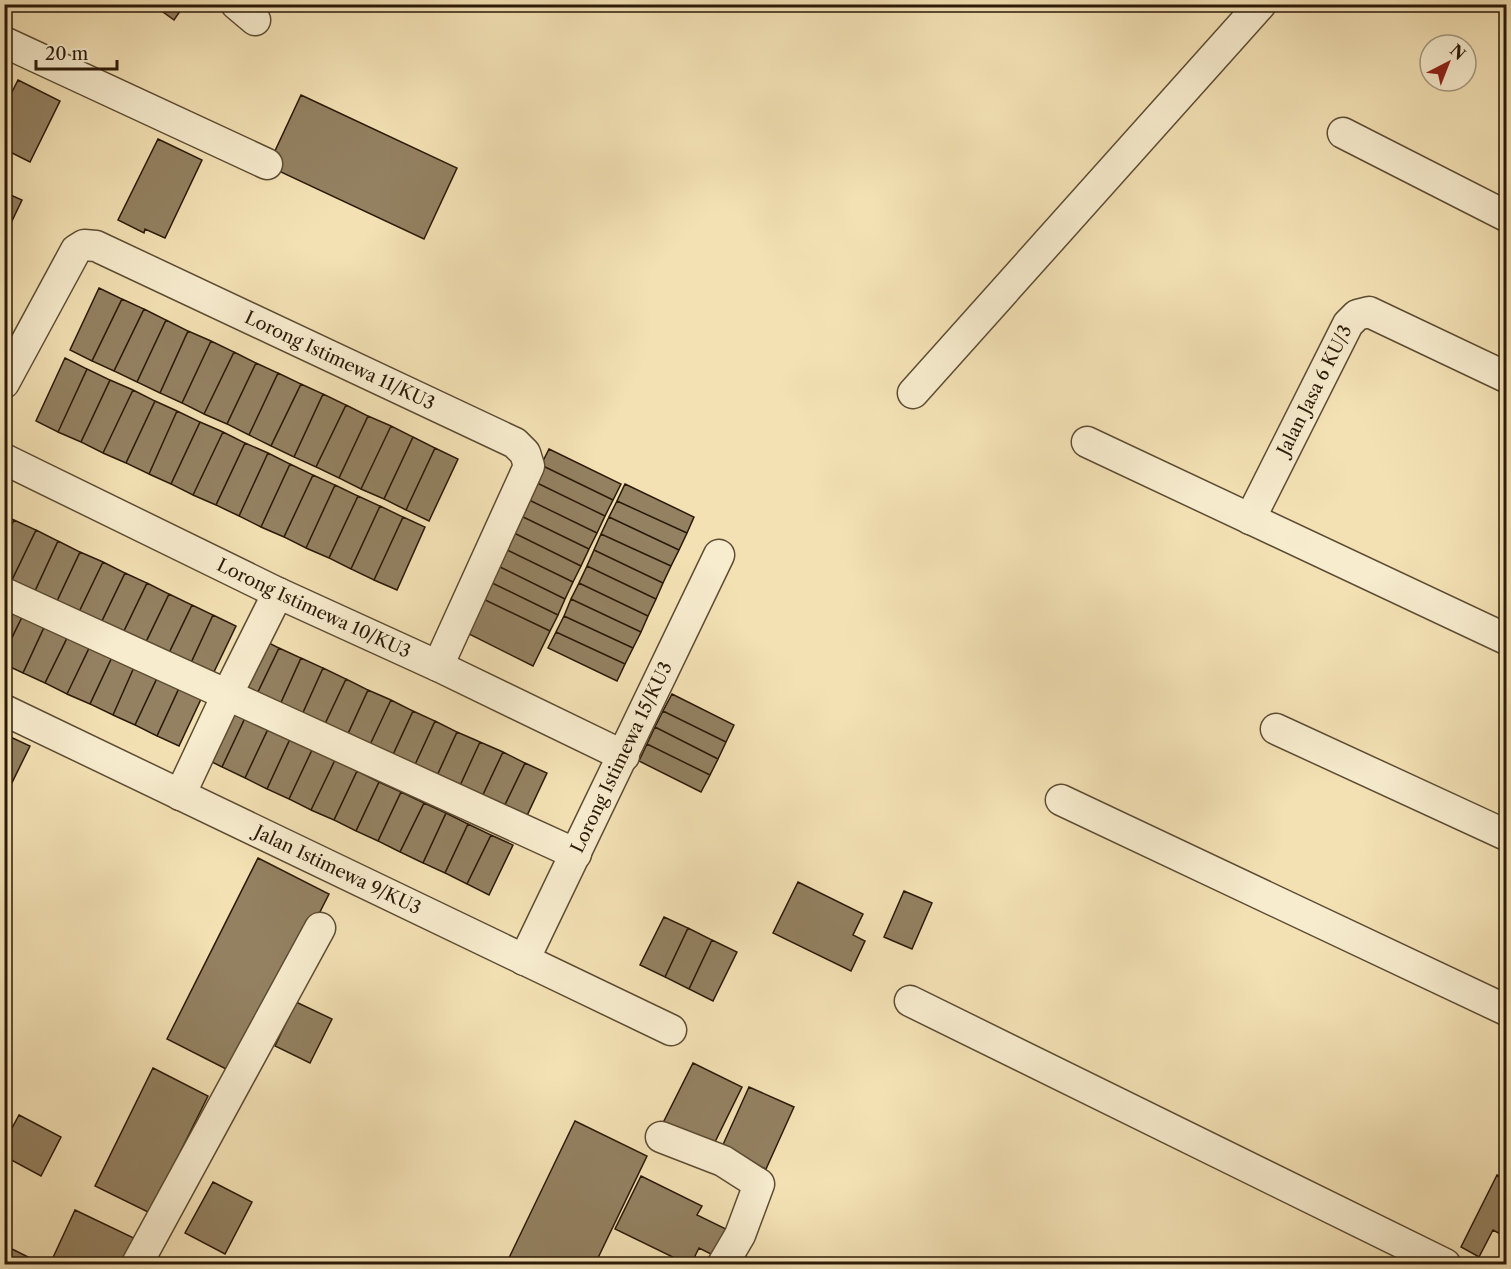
<svg xmlns="http://www.w3.org/2000/svg" width="1511" height="1269" viewBox="0 0 1511 1269" font-family="'Libre Caslon Text',serif">
	<rect width="100%" height="100%" fill="#f3e1b4"/>
	<filter id="stains"><feTurbulence type="fractalNoise" baseFrequency=".00333" numOctaves="4"/><feColorMatrix values="0 0 0 0 .2 0 0 0 0 .09 0 0 0 0 .02 0 0 0 .5 -.17"/></filter>
	<radialGradient id="worn" r=".72"><stop offset=".6" stop-color="#630" stop-opacity="0"/><stop offset="1" stop-color="#630" stop-opacity=".3"/></radialGradient>
	<path fill="#938161" stroke="#2b1a08" stroke-width="1.5" d="M152,4H185L174,20Z
		M18,80L60,101L30,162L4,149V108Z
		M301,95L457,168L424,239L268,166Z
		M158,139L202,160L165,238L145,229L144,233L118,220Z
		M4,192L22,200L10,225L4,222Z
		M99,288L122,299L92,361L70,350Z
		M122,299L144,309L114,371L92,361Z
		M144,309L166,320L137,382L114,371Z
		M166,320L188,331L160,393L137,382Z
		M188,331L211,341L182,403L160,393Z
		M211,341L234,352L204,414L182,403Z
		M234,352L256,363L227,424L204,414Z
		M65,358L87,369L58,432L36,421Z
		M256,363L278,373L249,435L227,424Z
		M87,369L110,380L81,442L58,432Z
		M278,373L301,384L271,446L249,435Z
		M110,380L133,390L103,453L81,442Z
		M301,384L323,394L294,457L271,446Z
		M133,390L155,401L126,463L103,453Z
		M323,394L346,405L316,467L294,457Z
		M155,401L177,411L149,474L126,463Z
		M346,405L368,416L339,478L316,467Z
		M177,411L200,422L171,484L149,474Z
		M368,416L391,426L361,489L339,478Z
		M200,422L223,432L193,495L171,484Z
		M391,426L413,437L384,499L361,489Z
		M223,432L245,443L216,505L193,495Z
		M413,437L435,448L406,510L384,499Z
		M245,443L268,453L239,516L216,505Z
		M435,448L458,459L429,521L406,510Z
		M549,449L621,484L613,500L541,465Z
		M268,453L290,464L261,527L239,516Z
		M290,464L313,475L284,537L261,527Z
		M541,465L613,500L605,516L533,481Z
		M313,475L335,485L306,548L284,537Z
		M533,481L605,516L597,533L525,498Z
		M625,484L694,517L687,533L617,501Z
		M335,485L358,496L329,558L306,548Z
		M358,496L380,506L351,569L329,558Z
		M525,498L597,533L589,549L517,514Z
		M617,501L687,533L679,550L609,517Z
		M380,506L403,517L374,580L351,569Z
		M517,514L589,549L581,566L510,531Z
		M4,515L14,520L4,539Z
		M403,517L425,527L397,590L374,580Z
		M609,517L679,550L671,566L601,534Z
		M14,520L36,530L12,580L4,576V539Z
		M36,530L58,541L35,591L12,580Z
		M510,531L581,566L573,582L501,547Z
		M601,534L671,566L663,583L594,550Z
		M58,541L80,552L57,601L35,591Z
		M501,547L573,582L565,599L494,564Z
		M594,550L663,583L656,599L587,566Z
		M80,552L103,562L79,612L57,601Z
		M103,562L125,573L101,623L79,612Z
		M494,564L565,599L558,615L486,580Z
		M587,566L656,599L648,616L579,583Z
		M125,573L147,583L123,633L101,623Z
		M486,580L558,615L550,631L477,596Z
		M147,583L169,594L145,644L123,633Z
		M579,583L648,616L641,632L571,599Z
		M169,594L192,605L168,655L145,644Z
		M477,596L550,631L533,666L461,630Z
		M571,599L641,632L633,648L564,616Z
		M4,603L24,613L4,654Z
		M192,605L213,615L190,665L168,655Z
		M24,613L46,623L23,673L4,664V654Z
		M213,615L236,626L212,676L190,665Z
		M564,616L633,648L625,664L556,632Z
		M46,623L69,634L45,683L23,673Z
		M556,632L625,664L617,681L548,648Z
		M69,634L91,644L67,694L45,683Z
		M257,637L279,648L256,696L234,686Z
		M91,644L113,655L90,704L67,694Z
		M279,648L301,658L279,707L256,696Z
		M113,655L135,665L113,715L90,704Z
		M301,658L323,668L301,717L279,707Z
		M135,665L158,676L135,725L113,715Z
		M323,668L346,679L323,728L301,717Z
		M158,676L180,686L157,736L135,725Z
		M346,679L368,690L346,738L323,728Z
		M180,686L202,697L179,746L157,736Z
		M368,690L391,700L368,749L346,738Z
		M672,694L734,725L726,742L663,711Z
		M391,700L413,711L391,759L368,749Z
		M223,707L245,718L222,767L200,756Z
		M413,711L435,721L413,769L391,759Z
		M663,711L726,742L718,759L655,727Z
		M245,718L268,729L245,778L222,767Z
		M435,721L457,732L435,780L413,769Z
		M655,727L718,759L710,775L647,744Z
		M268,729L290,739L267,789L245,778Z
		M457,732L480,742L458,790L435,780Z
		M4,734L30,746L4,799Z
		M290,739L312,750L289,799L267,789Z
		M480,742L503,752L480,801L458,790Z
		M647,744L710,775L701,792L639,761Z
		M312,750L335,760L311,810L289,799Z
		M503,752L525,763L502,811L480,801Z
		M335,760L357,771L334,820L311,810Z
		M525,763L547,773L524,822L502,811Z
		M357,771L379,782L356,831L334,820Z
		M379,782L401,792L378,841L356,831Z
		M401,792L424,803L400,852L378,841Z
		M424,803L446,813L423,863L400,852Z
		M446,813L468,824L445,873L423,863Z
		M468,824L491,835L467,884L445,873Z
		M491,835L513,845L489,895L467,884Z
		M258,858L329,894L294,963L230,1071L167,1039Z
		M798,882L863,914L853,935L865,941L851,971L773,933Z
		M904,891L932,903L912,949L884,937Z
		M664,917L688,928L665,977L640,965Z
		M688,928L712,940L689,989L665,977Z
		M712,940L737,952L713,1001L689,989Z
		M296,1002L332,1019L310,1063L275,1046Z
		M693,1063L742,1087L712,1148L663,1123Z
		M153,1068L208,1096L150,1213L95,1186Z
		M749,1087L794,1107L766,1169L721,1149Z
		M19,1115L61,1137L41,1176L4,1156V1143Z
		M575,1121L647,1156L595,1264H506Z
		M1497,1175L1506,1180V1237L1493,1230L1479,1257L1461,1247Z
		M641,1176L702,1206L697,1215L730,1231L717,1257L699,1248L691,1264H687L615,1229Z
		M213,1182L252,1202L225,1254L185,1233Z
		M75,1210L138,1240L126,1264H50Z
		M4,1245L42,1264H4Z"/>
	<g fill="none" stroke-linecap="round" stroke-linejoin="round">
		<defs>
			<g id="minor">
				<path d="M236,4L255,20"/>
				<path d="M4,42L267,164"/>
				<path d="M1343,133L1506,216"/>
				<path id="s1" d="M4,383L76,250L84,245L96,246L515,443L525,453L529,466L438,666"/>
				<path d="M913,393L1261,4"/>
				<path d="M1087,442L1506,639"/>
				<path id="s2" d="M4,459L278,593L438,666L624,756"/>
				<path id="s3" d="M1250,519L1348,324L1357,315L1369,312L1506,377"/>
				<path d="M4,593L576,854"/>
				<path id="s4" d="M4,710L671,1030"/>
				<path d="M1276,729L1506,835"/>
				<path d="M180,795L227,695L278,593"/>
				<path d="M1061,800L1506,1010"/>
				<path id="s5" d="M524,960L719,555"/>
				<path d="M910,1001L1445,1264"/>
				<path d="M661,1137L723,1161L759,1184L740,1235L723,1264"/>
				<path d="M137,1264L320,928"/>
			</g>
		</defs>
		<use href="#minor" stroke="#5d4c33" stroke-width="33"/>
		<use href="#minor" stroke="#f7ecce" stroke-width="30"/>
	</g>
	<g text-anchor="middle" stroke-width="6" stroke-linejoin="round" paint-order="stroke">
		<g font-size="18" fill="#2b1a08" stroke="#f7ecce">
			<text dy="6" stroke="none"><textPath href="#s1" startOffset="442">Lorong Istimewa 11/KU3</textPath></text>
			<text dy="6" stroke="none"><textPath href="#s3" startOffset="144">Jalan Jasa 6 KU/3</textPath></text>
			<text dy="6" stroke="none"><textPath href="#s2" startOffset="344">Lorong Istimewa 10/KU3</textPath></text>
			<text dy="6" stroke="none"><textPath href="#s5" startOffset="225">Lorong Istimewa 15/KU3</textPath></text>
			<text dy="6" stroke="none"><textPath href="#s4" startOffset="370">Jalan Istimewa 9/KU3</textPath></text>
		</g>
	</g>
	<rect width="1511" height="1269" fill="none" stroke="#f3e1b4" stroke-width="24"/>
	<rect x="6" y="6" width="1499" height="1257" fill="none" stroke="#2b1a08" stroke-width="3"/>
	<rect x="12" y="12" width="1487" height="1245" fill="none" stroke="#2b1a08" stroke-width="1.5"/>
	<g transform="translate(1448 63) rotate(42)"><circle r="28" fill="#f7ecce" stroke="#a5987f" stroke-width="1.5"/>
	<path d="M0-4.5L10 22L0 15L-10 22Z" fill="#8f2418"/>
	<text y="-9" font-size="16" font-weight="bold" text-anchor="middle" fill="#2b1a08">N</text>
	</g>
	<path d="M36 60v9h81v-9" fill="none" stroke="#2b1a08" stroke-width="3"/>
	<text x="45" y="60" font-size="18" fill="#2b1a08" stroke="#f7ecce" stroke-width="4.5" paint-order="stroke">20 m</text>
	<rect width="100%" height="100%" filter="url(#stains)"/>
	<rect width="100%" height="100%" fill="url(#worn)"/>
</svg>
